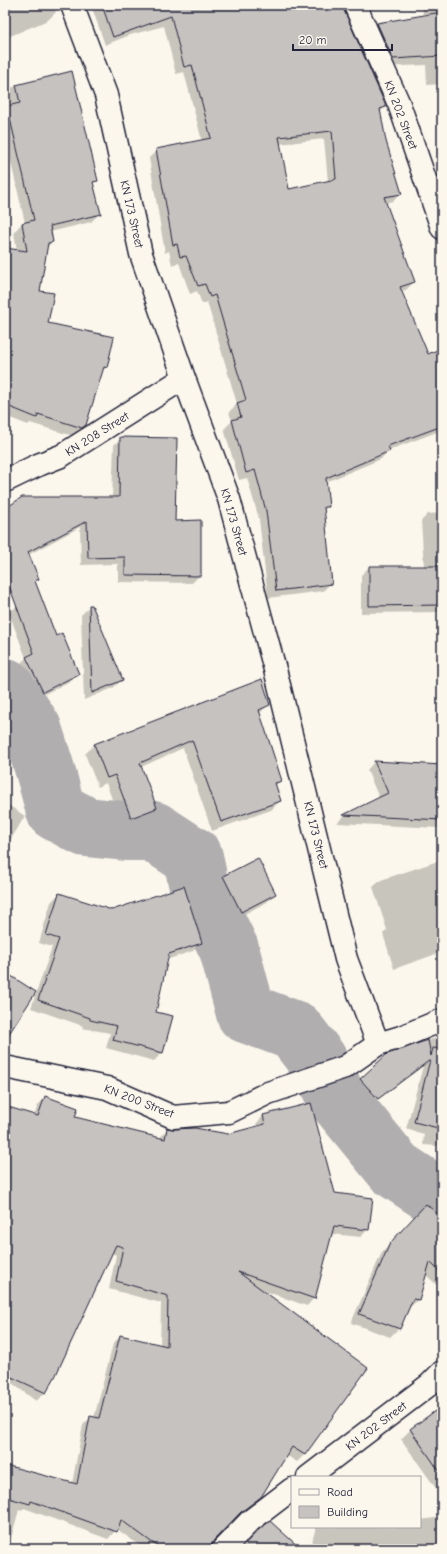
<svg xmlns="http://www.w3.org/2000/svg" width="447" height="1554" viewBox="0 0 447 1554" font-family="'Comic Neue',sans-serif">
	<rect width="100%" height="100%" fill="#fbf7ec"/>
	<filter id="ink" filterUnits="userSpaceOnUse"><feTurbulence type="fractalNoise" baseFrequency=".025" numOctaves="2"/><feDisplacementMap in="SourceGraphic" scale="8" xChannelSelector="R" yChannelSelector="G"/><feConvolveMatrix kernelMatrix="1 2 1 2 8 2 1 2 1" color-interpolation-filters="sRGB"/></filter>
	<g filter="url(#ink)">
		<path fill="#0003" fill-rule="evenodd" d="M5,5H53L56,12L48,20L8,37L5,49Z
			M91,5H342L385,107L379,113L385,142L401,193L393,201L385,203L414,282L406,290L401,291L428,355L442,362V445L437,432L389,450L381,459L326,482L328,506L323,511L331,583L323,591L268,598L259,519L247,478L239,480L224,429L232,421L229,412L237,404L207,302L202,304L197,291L190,294L179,263L172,265L169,251L165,253L149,158L157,150L202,141L184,72L176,74L164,26L130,35L105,45ZM324,139L328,182L288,190L279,144Z
			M422,5H442V84L427,85L426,65L383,67L368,33L377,24L419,17L423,13Z
			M71,73L96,180L92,184L99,214L91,222L50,232L52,242L46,248L38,292L47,324L106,367L101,372L85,425L73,436L30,423L28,425L5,416V249L17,251L14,232L22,223H25L5,137V89Z
			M121,438L174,522L200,575L192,583L118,582V564L81,565L80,527L28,555L38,579L31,586L5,596V509L112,498L114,445Z
			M442,513V612L361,613V575L369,567H424L421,521L428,514Z
			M17,606L56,637L78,674L70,681L35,699L19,665L26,658L9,613Z
			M90,606L122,680L113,688L84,700L81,615Z
			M268,705L259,714L281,780L275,786L280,801L271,810L212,831L183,748L141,767L156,807L147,817L122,826L106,783L98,787L85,754L94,745Z
			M374,762L442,766V825L439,828L337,823L344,816L379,798L367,770Z
			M5,803L25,816L5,849Z
			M258,859L275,894L267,902L233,920L215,885L223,877Z
			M441,860L442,950L439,953L394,969L383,934L387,930L373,887L381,880Z
			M59,894L201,943L193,951L166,960L155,1013L162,1053L154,1061L106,1048L110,1033L82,1028L83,1026L31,1008L52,947L39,943L51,902Z
			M5,933L9,935L5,941Z
			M435,1038L436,1040L442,1038V1153L438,1152L439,1146L423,1145L424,1134L406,1129L423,1066L369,1106L353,1087L360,1079L406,1049Z
			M45,1098L74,1117L160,1138L167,1129L228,1135L257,1127L256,1124L263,1116L368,1229L361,1237L331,1234L314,1298L307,1306L262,1290L305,1454L297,1462L286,1455L260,1496L235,1518L205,1549H144L117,1529L108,1539L24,1508L22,1511L19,1510L8,1549H5V1466L72,1484L83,1425L91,1417L94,1418L113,1344L120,1336L160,1346L161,1303L109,1289L116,1255L112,1253L45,1393L36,1401L5,1378V1107L34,1116L38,1105Z
			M418,1213L442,1219V1290L425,1274L418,1300L409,1308H408L399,1328L390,1337L351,1323L382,1252Z
			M442,1407V1497L401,1439L410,1430Z
			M442,1517V1549H310L316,1527H420V1520Z"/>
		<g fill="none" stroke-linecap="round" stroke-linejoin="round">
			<path stroke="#b1aeb0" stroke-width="60" d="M5,688L32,729L45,770L56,811L86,827L126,831H153L193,857L199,887L229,949L246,1013L295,1031L321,1065L336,1097L395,1169L442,1200"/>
		</g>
		<path fill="#c6c2c0" stroke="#22223b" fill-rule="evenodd" d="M102,5H343L344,10L385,104L386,107L380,109L386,141L402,194L384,197L415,282L400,287L428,354L442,348V426L388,446L390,451L326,478L329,507H324L332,584L276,591L266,511L255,470L246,473L232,420L241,417L237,403L246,400L215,295L210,297L205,284L198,286L186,256L180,257L177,244L173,245L156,149L211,138L192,65L184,67L171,16L113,37ZM332,131L336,179L289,189L279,137Z
			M442,12V56L393,59L377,23Z
			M72,71L98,181L93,182L101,214L50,226L53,242L48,243L40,291L54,293L48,323L114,337L107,368L104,367L86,425L82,428L38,414L37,418L5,405V248L27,251L22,223L34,220L7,106L20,103L16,85Z
			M120,437L177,438L175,521L201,520V576L125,575V557L88,558L87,521L28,552L39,579L35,581L56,636L62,633L79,674L43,692L26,657L34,653L5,575V498L9,506L22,497H119Z
			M369,566H442V605L369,606Z
			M89,605H92L123,680L92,693Z
			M262,679L270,705L259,710L282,781L275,783L281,801L221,822L192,740L140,763L157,808L131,818L115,775L107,778L94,744Z
			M374,761L442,765V820L343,815L388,793Z
			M258,858L276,894L241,912L223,876Z
			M184,886L202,943L169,954L156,1012L173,1016L163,1053L113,1040L117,1026L90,1020V1018L38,1000L59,939L46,935L59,893L112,910Z
			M5,972L36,992L5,1040Z
			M428,1040L431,1056L433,1048L442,1049V1129L414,1122L430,1060L378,1099L360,1079L387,1054Z
			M45,1096L78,1108L75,1117L165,1139L167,1128L174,1129L195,1128L228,1134L265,1124L263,1115L311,1103L335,1193L373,1198L369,1230L334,1226L315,1299L238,1272L368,1368L305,1455L292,1447L261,1497L241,1512L214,1540L211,1549H161L121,1520L117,1532L31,1501L30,1504L5,1497V1465L77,1484L90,1416L99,1418L120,1335L167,1346L168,1296L116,1281L123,1247L116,1245L55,1377L46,1393L5,1374V1106L38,1116Z
			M426,1204L442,1218V1274L430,1262L419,1300L413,1299L400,1329L359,1314L390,1243Z
			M442,1406V1475L410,1429Z
			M270,1521L301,1549H240L258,1530Z"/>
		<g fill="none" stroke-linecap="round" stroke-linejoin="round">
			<defs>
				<path id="street" d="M72,5L106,95L141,254L184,378L229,499L277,677L346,959L378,1044
					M355,5L399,104L442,228
					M5,481L38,465L61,456L184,378
					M5,1067L107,1088L173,1117L229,1112L268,1093L345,1067L378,1044L401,1037L442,1020
					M308,1477L429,1385L442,1372
					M223,1549L250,1521L292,1489"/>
			</defs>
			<use href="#street" stroke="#22223b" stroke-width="25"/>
			<use href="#street" stroke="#fbf7ec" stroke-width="22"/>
		</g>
	</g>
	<g text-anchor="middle" stroke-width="3.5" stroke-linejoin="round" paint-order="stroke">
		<g font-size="12" fill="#22223b" stroke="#fbf7ec">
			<text transform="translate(401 115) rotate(69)" y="4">KN 202 Street</text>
			<text transform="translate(132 214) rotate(77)" y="4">KN 173 Street</text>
			<text transform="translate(97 434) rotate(-32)" y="4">KN 208 Street</text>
			<text transform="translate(234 522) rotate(74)" y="4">KN 173 Street</text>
			<text transform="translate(316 835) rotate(76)" y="4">KN 173 Street</text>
			<text transform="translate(139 1101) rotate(21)" y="4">KN 200 Street</text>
			<text transform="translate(376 1426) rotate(-37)" y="4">KN 202 Street</text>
		</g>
	</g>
	<rect width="447" height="1554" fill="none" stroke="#fbf7ec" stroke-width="20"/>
	<rect x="10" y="10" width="427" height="1534" fill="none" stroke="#22223b" stroke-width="1.5" filter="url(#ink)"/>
	<rect x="291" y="1476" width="130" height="52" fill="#fbf7ec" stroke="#a4a2a5"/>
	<rect x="299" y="1489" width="20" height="6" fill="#fbf7ec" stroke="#a4a2a5"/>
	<text x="327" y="1496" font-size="12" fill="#22223b">Road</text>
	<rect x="299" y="1506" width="20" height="12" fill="#c6c2c0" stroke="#a4a2a5"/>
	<text x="327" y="1516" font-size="12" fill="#22223b">Building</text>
	<path d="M293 44v6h99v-6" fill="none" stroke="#22223b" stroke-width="2"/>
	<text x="299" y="44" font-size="12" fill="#22223b" stroke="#fbf7ec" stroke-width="3" paint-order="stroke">20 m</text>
</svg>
